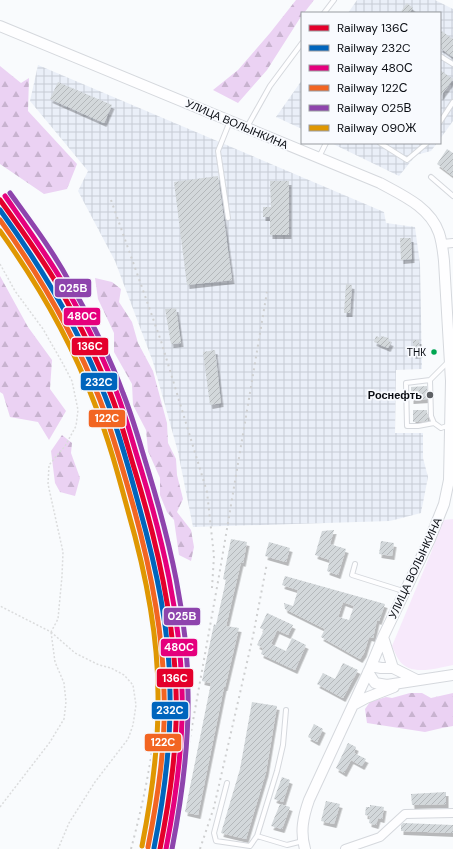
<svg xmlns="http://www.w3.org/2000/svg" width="453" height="849" viewBox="0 0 453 849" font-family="'DM Sans',sans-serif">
	<defs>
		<pattern id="industrial-grid" width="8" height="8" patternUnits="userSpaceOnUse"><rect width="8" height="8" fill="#eaeff8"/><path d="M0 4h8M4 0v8" fill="none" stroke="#c7ccd4"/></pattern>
		<pattern id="forest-firs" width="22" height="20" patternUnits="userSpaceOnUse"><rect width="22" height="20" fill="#ebd2f3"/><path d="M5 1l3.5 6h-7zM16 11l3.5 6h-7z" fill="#c8b3cf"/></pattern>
		<pattern id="building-hatch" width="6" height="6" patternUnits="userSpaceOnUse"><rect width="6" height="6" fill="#d3d8db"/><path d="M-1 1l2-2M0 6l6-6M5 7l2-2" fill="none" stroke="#b4b8bb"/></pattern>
		<filter id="shadow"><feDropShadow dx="2.5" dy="4" stdDeviation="0" flood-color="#0004"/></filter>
	</defs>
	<rect width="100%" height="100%" fill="#f9fbfd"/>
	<path fill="url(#industrial-grid)" d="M357,0H435L453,9V121L440,139V13H348Z
		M38,65L384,212L386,223L415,227L420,264L422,369L396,370L395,433H423V458L428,477L421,513L390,521L193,527L178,452L153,362L115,261L78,191L88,171L30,101Z
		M302,80V129L276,117Z
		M331,143H437L431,151L416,155L399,176Z"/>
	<path fill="#f7e9fb" d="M453,519V665C437,668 410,677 399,660C396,656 394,650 392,646L431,553L443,520Z"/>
	<path fill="url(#forest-firs)" d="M296,0H314L304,13H302V15L267,70L238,103L213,90L238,70L270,33Z
		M0,66L21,83L29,78L28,111L77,164L67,189L44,194L0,164Z
		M0,276L28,327L52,360L50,389L66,411L49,440L38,422L10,417L3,394L0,392Z
		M95,278L112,282L121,289L119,302L132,322L138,343L153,371L167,423L168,443L176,459L177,475L183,499L177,512L191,530L194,547L191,561L179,555L174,520L167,512L160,495V478L148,451L146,430L133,405L132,384L114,352V333L98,299Z
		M62,435L72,443L71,453L80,478L75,496L60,492L55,483L51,451Z
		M410,693H422L431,698L453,693V726L442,728L425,732L367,723L365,709L370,702L386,697L392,698Z"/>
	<path fill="url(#building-hatch)" fill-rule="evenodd" filter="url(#shadow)" d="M407,3L413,8L409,13H400Z
		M440,30L453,39V57L440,48Z
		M440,70L453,79L440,97Z
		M58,82L112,105L104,123L50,99Z
		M447,149L453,153V176L437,164Z
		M218,176L232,280L187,285L174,182Z
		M270,181H289V235H270V217H263V207H271Z
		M400,238H411L412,259L401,260Z
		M346,284L352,285L350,313H344Z
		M176,308L181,343L171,344L165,309Z
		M376,336L381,338V336L389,338L388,341L391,342L388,348L374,342Z
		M413,340H419L420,354L413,355Z
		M215,350L221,403L210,405L203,352Z
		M427,386V399L411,400V387Z
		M413,410H427L428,421L413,422Z
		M334,530L330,544L346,549L338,575L327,571L330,560L315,555L322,531Z
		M231,539L247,542L243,563L241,562L226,626L239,628L225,687H224L198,815L185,812L211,683L202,681L214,624L216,625L226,580L223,579Z
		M381,541L394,543L392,556L379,554Z
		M269,542L290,548L286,562L265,556Z
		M285,576L385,604L379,621L377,620L373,638L369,637L364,653L360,659L321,637L325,629L285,609L284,603L293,606L298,590L282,585ZM343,602L354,606L349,620L338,617Z
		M267,613L293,625L288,635L277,630L271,644L286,651L292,638L306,645L295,670L261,654L263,648L257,645L264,630L260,628Z
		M343,663L358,670L343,698L317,684L323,673L335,679Z
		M252,702L277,706L266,772L246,839L221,833L240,769Z
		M314,724L323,729L317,742L308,737Z
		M348,743L356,747L354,753L366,759L362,766L351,760L344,773L336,768Z
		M282,777L290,780L283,802L274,799Z
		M446,792V804L412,805L411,794Z
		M326,801L340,804L334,824L321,821Z
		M280,804L290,807L282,829L271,826Z
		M370,805L384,807L382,819L378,818L376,825L369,823L370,816L365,815L366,807H370Z
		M403,823L453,825V833L401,831V825Z"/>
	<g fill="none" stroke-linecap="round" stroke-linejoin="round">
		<defs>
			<path id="service" d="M324,13L334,0
				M440,56L453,64
				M440,122L453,102
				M247,127L270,86L302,43
				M380,143L407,160L427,143
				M319,157L326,143
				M431,177L453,196
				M228,218L218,151L230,121
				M448,362L430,380L431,416L434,423L441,428L450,425
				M430,380L406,383L407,426H418L434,423
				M355,564L352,575L403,591
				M286,710L283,745L277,771L257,836L287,845L303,841
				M227,783L214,833L216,841L250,846L257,836"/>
			<path id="minor" d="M442,244L453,243
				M345,849L380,837L405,814L453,813"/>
			<path id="tertiary" d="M0,26L380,183C402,195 430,207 439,233C442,242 443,251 444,261L451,381L449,480L444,504L430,539L383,637L371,666L309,800C303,817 300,832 305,849
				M383,637L393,668L417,680
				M371,666L381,668H393
				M368,672L375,683L387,685L453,675
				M353,705L366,698L394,687"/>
		</defs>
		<use href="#service" stroke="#d5d8dd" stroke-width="6"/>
		<use href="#minor" stroke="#d5d8dd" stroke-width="10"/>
		<use href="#tertiary" stroke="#d5d8dd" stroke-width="12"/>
		<path stroke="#dbdcdd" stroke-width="1.5" stroke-dasharray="2 2" stroke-linecap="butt" d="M0,264L15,291L43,329L62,362L72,381L78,410L76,426L65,446L49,465L48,484L63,552L62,576L58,619L51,632L0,606
			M51,632L75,653L99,665L111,668L124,675L133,685L136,705L133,725L128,739L95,782L69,823L58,849
			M0,807L50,742L64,719L66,702L64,683L55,662L51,632"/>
		<use href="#service" stroke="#fefeff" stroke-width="4"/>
		<use href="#minor" stroke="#fefeff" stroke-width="8"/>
		<use href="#tertiary" stroke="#fefeff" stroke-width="10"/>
		<path stroke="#cecfd0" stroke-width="2" stroke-dasharray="2 4" stroke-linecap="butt" d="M111,200L161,341L207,492L214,556L212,588
			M131,849C146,792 158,734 158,674C158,640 155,606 154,573
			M170,849L219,576L267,292
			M200,849L214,807L253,636L267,563"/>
		<defs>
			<path id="rail-1" d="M0,200C21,229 42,258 60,289C79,323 97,359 111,395C121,420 127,445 135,471C157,542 174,616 176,691C178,744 170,797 160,849"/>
			<path id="rail-2" d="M0,210C42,268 79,329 105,396C119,431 129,469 139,506C156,567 170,630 170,693C171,745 164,797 154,848"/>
			<path id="rail-3" d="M5,196C26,226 47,255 65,286C85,321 104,358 118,396C127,420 133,444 141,469C163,541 180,614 182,690C184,743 176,797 166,849"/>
			<path id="rail-4" d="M0,220C40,276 75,336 100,400C113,434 123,470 133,505C150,566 163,628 164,692C166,744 158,796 148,847"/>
			<path id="rail-5" d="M10,193C31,222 53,251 70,283C90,318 109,355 123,393C133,418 140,444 148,470C170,542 188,617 188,693C189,745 182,797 172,849"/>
			<path id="rail-6" d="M0,231C38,284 71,341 94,402C108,437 118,474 128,511C145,570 158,632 158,694C159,745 152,795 142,846"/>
		</defs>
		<use href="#rail-1" stroke="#f8fafe" stroke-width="8"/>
		<use href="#rail-2" stroke="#f8fafe" stroke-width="8"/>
		<use href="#rail-3" stroke="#f8fafe" stroke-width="8"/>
		<use href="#rail-4" stroke="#f8fafe" stroke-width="8"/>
		<use href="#rail-5" stroke="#f8fafe" stroke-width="8"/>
		<use href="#rail-6" stroke="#f8fafe" stroke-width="8"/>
		<use href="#rail-1" stroke="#e4002b" stroke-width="5"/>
		<use href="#rail-2" stroke="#0065bd" stroke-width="5"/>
		<use href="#rail-3" stroke="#e5007d" stroke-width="5"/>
		<use href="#rail-4" stroke="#f26522" stroke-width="5"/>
		<use href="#rail-5" stroke="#8e44ad" stroke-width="5"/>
		<use href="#rail-6" stroke="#df9702" stroke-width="5"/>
	</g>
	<circle fill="#00a651" stroke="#f8fafe" stroke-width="1.5" cx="434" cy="352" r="3.5"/>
	<circle fill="#5d6064" stroke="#f8fafe" stroke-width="1.5" cx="430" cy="395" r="4"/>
	<g text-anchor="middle" stroke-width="3.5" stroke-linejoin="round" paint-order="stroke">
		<g font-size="10" fill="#090c12" stroke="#f8fafe" text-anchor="end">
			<text x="426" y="356">ТНК</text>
		</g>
		<g font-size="11" fill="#090c12" stroke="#f8fafe">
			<text transform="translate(237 124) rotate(23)" y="4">УЛИЦА ВОЛЫНКИНА</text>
			<text transform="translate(415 568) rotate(-65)" y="4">УЛИЦА ВОЛЫНКИНА</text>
		</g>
		<g font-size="11" font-weight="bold" fill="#090c12" stroke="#f8fafe" text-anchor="end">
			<text x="422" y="399">Роснефть</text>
		</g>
	</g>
	<g stroke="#f8fafe" stroke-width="1.5">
		<rect x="54" y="278" width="38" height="20" rx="4" fill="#8e44ad"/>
		<rect x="63" y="307" width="38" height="19" rx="4" fill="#e5007d"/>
		<rect x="71" y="337" width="38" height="19" rx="4" fill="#e4002b"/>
		<rect x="80" y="372" width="38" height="19" rx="4" fill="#0065bd"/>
		<rect x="88" y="409" width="38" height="19" rx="4" fill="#f26522"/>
		<rect x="163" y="607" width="38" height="19" rx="4" fill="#8e44ad"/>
		<rect x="160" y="638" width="38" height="19" rx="4" fill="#e5007d"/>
		<rect x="156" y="668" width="38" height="20" rx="4" fill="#e4002b"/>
		<rect x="151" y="701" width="38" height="19" rx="4" fill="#0065bd"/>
		<rect x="144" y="733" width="38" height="19" rx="4" fill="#f26522"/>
	</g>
	<g font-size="11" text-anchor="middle" font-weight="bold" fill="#fff">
		<text x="73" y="292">025В</text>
		<text x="82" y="320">480С</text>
		<text x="90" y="350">136С</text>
		<text x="99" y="386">232C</text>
		<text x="107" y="422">122С</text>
		<text x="182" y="620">025В</text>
		<text x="179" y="651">480С</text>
		<text x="175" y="682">136С</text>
		<text x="170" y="714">232C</text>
		<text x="163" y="746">122С</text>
	</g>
	<rect x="301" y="12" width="140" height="132" fill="#f8fafe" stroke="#989ba0"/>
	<rect x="309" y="25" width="20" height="6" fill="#e4002b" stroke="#989ba0"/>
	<text x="337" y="32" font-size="12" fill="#090c12">Railway 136С</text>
	<rect x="309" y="45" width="20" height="6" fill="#0065bd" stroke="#989ba0"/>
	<text x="337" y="52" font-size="12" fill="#090c12">Railway 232C</text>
	<rect x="309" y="65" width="20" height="6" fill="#e5007d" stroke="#989ba0"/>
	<text x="337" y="72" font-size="12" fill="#090c12">Railway 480С</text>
	<rect x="309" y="85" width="20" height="6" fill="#f26522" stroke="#989ba0"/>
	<text x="337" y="92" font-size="12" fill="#090c12">Railway 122С</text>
	<rect x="309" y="105" width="20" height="6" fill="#8e44ad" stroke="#989ba0"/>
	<text x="337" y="112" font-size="12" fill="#090c12">Railway 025В</text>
	<rect x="309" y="125" width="20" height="6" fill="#df9702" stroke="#989ba0"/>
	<text x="337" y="132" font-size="12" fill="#090c12">Railway 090Ж</text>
</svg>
